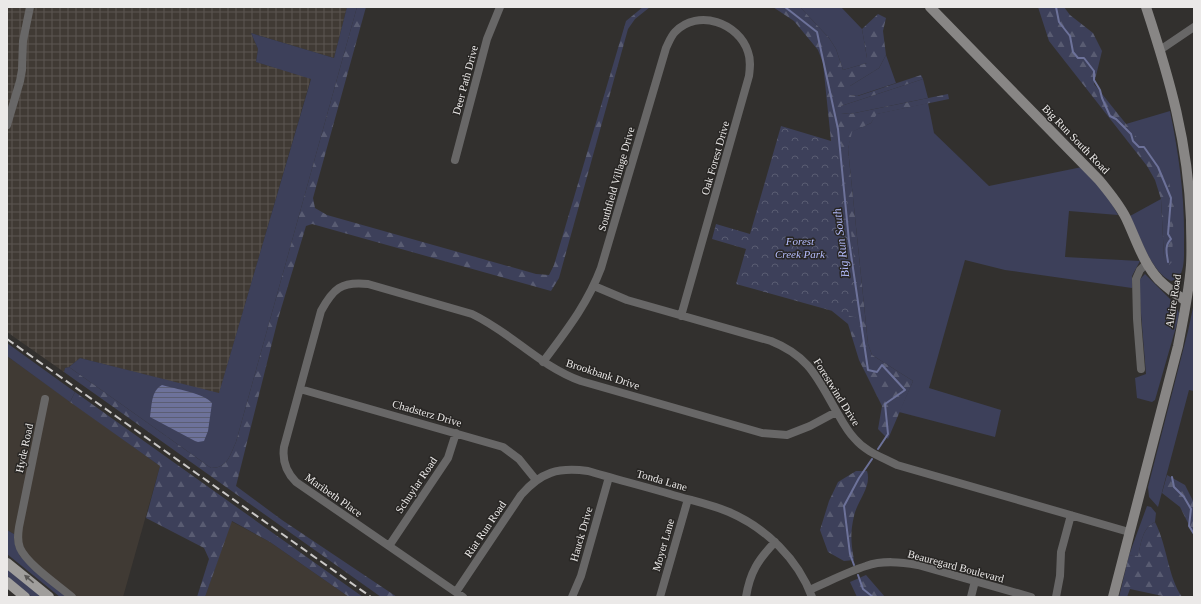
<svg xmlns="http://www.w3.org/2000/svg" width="1201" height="604" viewBox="0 0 1201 604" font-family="'Times New Roman',serif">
	<defs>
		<pattern id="industrial-grid" width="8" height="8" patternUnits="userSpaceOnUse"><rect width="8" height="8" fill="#403a34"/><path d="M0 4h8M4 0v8" fill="none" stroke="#5c5651"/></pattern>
		<pattern id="forest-firs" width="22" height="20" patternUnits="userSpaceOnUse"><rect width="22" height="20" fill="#3d405a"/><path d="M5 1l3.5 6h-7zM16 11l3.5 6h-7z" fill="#595c72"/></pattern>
		<pattern id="park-crowns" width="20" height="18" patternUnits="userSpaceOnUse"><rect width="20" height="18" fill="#3d405a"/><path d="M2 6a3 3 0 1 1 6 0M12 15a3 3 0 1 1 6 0" fill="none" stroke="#595c72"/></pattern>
		<pattern id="water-rules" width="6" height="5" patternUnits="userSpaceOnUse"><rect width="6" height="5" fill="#6d729a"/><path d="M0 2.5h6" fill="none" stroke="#5b5e74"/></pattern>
	</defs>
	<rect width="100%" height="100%" fill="#32302e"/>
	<path fill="#403a34" d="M7,356L160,466L123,597H67L20,556L15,545L14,534L7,530Z
		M231,521L270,542L349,597H205Z"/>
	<path fill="url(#industrial-grid)" d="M7,7H347L334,58L251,33L258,49L256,62L311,78L219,394L80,358L69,367L65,368L64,372L7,332Z"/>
	<path fill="#3d405a" d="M347,7H357L236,442C230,455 228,468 211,468L69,367L80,358L219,393L311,79L256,62L258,49L251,33L334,58Z
		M800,7H841L862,29L867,58V63L843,70L836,49L829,38Z
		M886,55L896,83L857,96L850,95V86L879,68Z
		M923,79L928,98L850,114L841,113V106Z
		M928,103L934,133L989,186L1082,167L1103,188L1118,215L1069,211L1065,257L1140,261L1132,276V288L1005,270L965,260L929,388L1001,410L995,437L899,412L913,381L872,355L868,344L848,149L851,132L871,123L876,114Z
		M1170,111C1179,155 1185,198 1184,243C1184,256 1185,269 1178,279L1171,281C1151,272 1140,236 1130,216L1161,199L1164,258L1174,201L1126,124Z
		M1145,274L1175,304L1179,313L1178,320L1155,400L1152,402L1137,398L1135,378L1146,374L1139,289L1140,279Z
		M1194,303V391L1189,390L1158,507L1149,497L1148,487L1188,331Z
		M7,343L75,392L70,402L7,356Z
		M1147,506L1151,507L1156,513L1155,522C1142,528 1141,544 1138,557L1129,555Z
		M7,530L14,534L15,545L20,556L67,597H60L7,554Z
		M7,567L43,597H32L7,576Z"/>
	<path fill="url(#forest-firs)" d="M357,7H366L313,198L315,208L327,215L536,274L549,275L554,265L626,21L643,7H650L635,19L628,29L559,278L551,291L312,224L306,226L278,319L236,486L282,520L397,597H381L64,372L65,368L69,367L211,468C228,468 230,455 236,442Z
		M773,7H800L829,38L836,49L843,70L867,63V58L862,29L878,14L886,18L883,31L886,55L879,68L850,86V95L858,96L921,75L923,79L841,106V113L850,114L948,94L949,99L877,114L871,123L852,132L848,149L868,344L872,355L913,381L888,439L878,429L882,406L859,360L848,324L832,311L831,141L823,63L818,50L794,21Z
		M1038,7H1064L1070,15L1093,33L1102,51L1094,84L1167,175L1174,201L1172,262L1169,265L1164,258L1161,199L1155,180L1147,166L1049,41Z
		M75,392L363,597H349L270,542L232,521L205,597H197L209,559L204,548L146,518L160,466L70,402Z
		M856,471H867C872,487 857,501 854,516C850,533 851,543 854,560L844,561L828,552L820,530L829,501L838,482Z
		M1167,475L1185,485L1194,503V535L1180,507L1162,493Z
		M1155,522C1167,545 1168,577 1182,597H1167L1130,589L1127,597H1119L1129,555L1138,556C1141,544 1142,528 1155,522Z
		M866,575L885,597H857L850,582Z"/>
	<path fill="url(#park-crowns)" d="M781,126L841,144L861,319L736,284L746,249L712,239L716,224L750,234Z"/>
	<path fill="url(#water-rules)" d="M162,385C175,389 204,393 212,403L208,431L204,441L198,442L195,441L150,417C152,405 151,391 162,385Z"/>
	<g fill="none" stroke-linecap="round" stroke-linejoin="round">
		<path stroke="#6d729a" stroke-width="2" d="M785,7L817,32L838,129L849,241L868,370L877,372L882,365L905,390L885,404L888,434L878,449
			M1056,7L1059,22L1070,36L1073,52L1078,58H1084L1094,71V80L1100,90L1102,98L1110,116L1116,119L1131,134L1133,141L1139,147H1144L1158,167L1171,198L1168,234L1171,239C1164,246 1167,254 1168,262
			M1172,477L1174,487L1184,497L1191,509L1189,526L1194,534
			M854,565L850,554L844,506L859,478L872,459
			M858,575L863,589L873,597"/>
		<path stroke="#686767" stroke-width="8" d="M1160,50L1194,27
			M7,125L20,81L22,70L23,41L30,7
			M455,160L487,39L500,7
			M594,286L627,300L771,341C811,357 818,380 838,414C843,423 848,432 855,439C866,452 882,457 897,465L1129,532
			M543,362C566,331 587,305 601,268L666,48C669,42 671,36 675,32C698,8 739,23 748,52C751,60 750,68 749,76L681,316
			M1141,369L1137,319L1136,279L1140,270L1147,263
			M300,389L503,447L519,459L536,480
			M45,399L19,527C18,534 17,541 20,548C27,564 58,585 72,597
			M389,546L448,458L456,433
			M809,590C828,582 847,572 866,566C883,560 901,562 918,565L1031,597
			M456,592L521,495C541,472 558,467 588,471C615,479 643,486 670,494C689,500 710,504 729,512C766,528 798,559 812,597
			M463,597L296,482C286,472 282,461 284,447L321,311C333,289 341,281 368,284L472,314C512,333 538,365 581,381L762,433L787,435L810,426L836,412
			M572,597L581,576L609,477
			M660,597L688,499
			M746,597C750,572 758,560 775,542
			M971,597L975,581
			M1056,597L1060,576L1061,552L1071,515"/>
		<path stroke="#888685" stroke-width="10" d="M930,7L1099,180C1109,192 1119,204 1126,218C1136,239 1143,263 1159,280C1167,288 1177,295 1186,301
			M1113,597L1178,346C1183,320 1189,292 1191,265C1192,250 1191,235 1191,220C1188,142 1170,80 1146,7"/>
		<path stroke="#a09e9c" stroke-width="10" d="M7,563L49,597
			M7,582L25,597"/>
		<path stroke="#cac8c7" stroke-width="2" stroke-dasharray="8 4" stroke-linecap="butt" d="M7,339L371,597"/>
	</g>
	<defs><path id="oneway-solid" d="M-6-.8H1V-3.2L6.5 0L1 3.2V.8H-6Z"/></defs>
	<use fill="#585654" href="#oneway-solid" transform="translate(29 579) rotate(-140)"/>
	<g text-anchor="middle" stroke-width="3" stroke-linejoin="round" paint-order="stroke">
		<g font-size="11" fill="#ebe9e8" stroke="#282624">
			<text transform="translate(465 80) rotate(-75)" y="4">Deer Path Drive</text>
			<text transform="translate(1076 139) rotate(46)" y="4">Big Run South Road</text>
			<text transform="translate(715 158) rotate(-74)" y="4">Oak Forest Drive</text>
			<text transform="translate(616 179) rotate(-74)" y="4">Southfield Village Drive</text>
			<text transform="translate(1173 301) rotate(-81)" y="4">Alkire Road</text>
			<text transform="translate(603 374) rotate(18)" y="4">Brookbank Drive</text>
			<text transform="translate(837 392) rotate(58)" y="4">Forestwind Drive</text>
			<text transform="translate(427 413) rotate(16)" y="4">Chadsterz Drive</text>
			<text transform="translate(24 448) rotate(-78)" y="4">Hyde Road</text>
			<text transform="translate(662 480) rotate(16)" y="4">Tonda Lane</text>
			<text transform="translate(416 485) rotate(-56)" y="4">Schuylar Road</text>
			<text transform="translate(334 495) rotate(35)" y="4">Maribeth Place</text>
			<text transform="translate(485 529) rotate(-56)" y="4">Riat Run Road</text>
			<text transform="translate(581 534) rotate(-74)" y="4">Hauck Drive</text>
			<text transform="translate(663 545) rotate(-74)" y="4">Moyer Lane</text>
			<text transform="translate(956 566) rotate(15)" y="4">Beauregard Boulevard</text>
		</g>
		<g font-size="11" font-style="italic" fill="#b6beff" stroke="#282624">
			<text x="800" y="245">Forest<tspan x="800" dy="13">Creek Park</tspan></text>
		</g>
		<g font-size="12" font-style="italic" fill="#b4bcfd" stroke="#282624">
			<text transform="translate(841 243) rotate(-97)" y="4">Big Run South</text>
		</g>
	</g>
	<rect width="1201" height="604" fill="none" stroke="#ebe9e8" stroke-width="16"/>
</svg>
